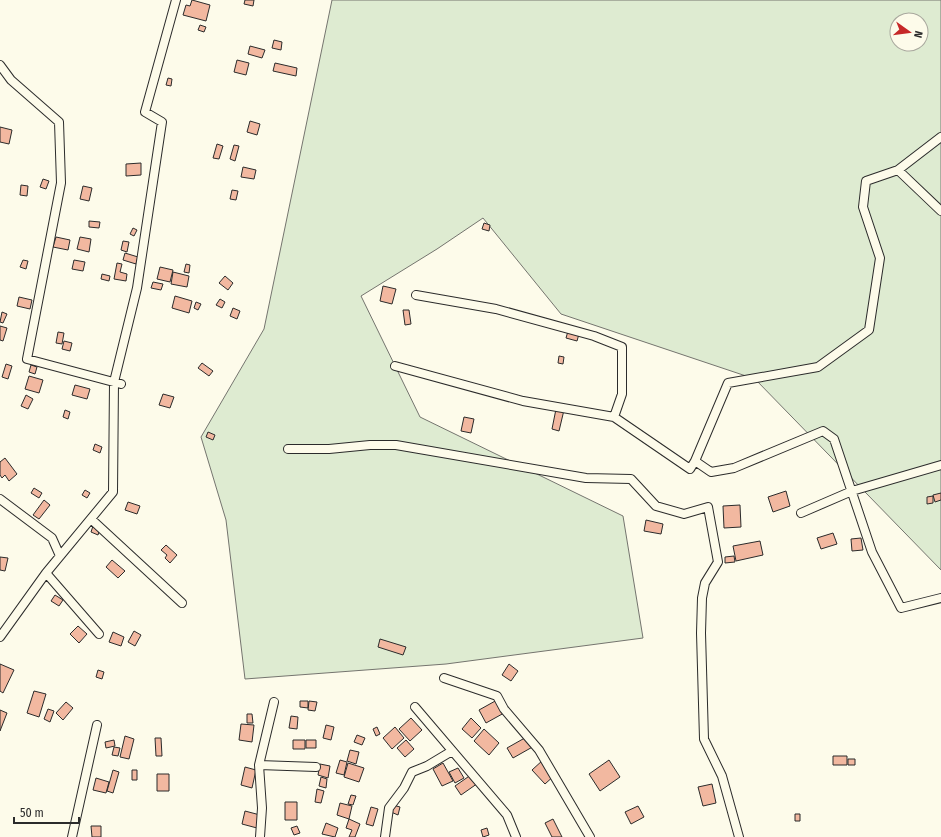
<svg xmlns="http://www.w3.org/2000/svg" width="941" height="837" viewBox="0 0 941 837" font-family="'Fira Sans Condensed',sans-serif">
	<rect width="100%" height="100%" fill="#fdfbea"/>
	<path fill="#deebd1" stroke="#74746e" fill-rule="evenodd" d="M332,0H941V570L755,379L561,314L483,218L437,249L361,296L420,417L623,516L643,638L446,664L245,679L226,520L201,437L264,329ZM897,20H921V44H897Z"/>
	<path fill="#f2b8a0" stroke="#2b2b2b" d="M192,0L210,5L206,21L183,15L186,5L190,6Z
		M245,0H254L253,6L244,4Z
		M200,25L206,27L204,32L198,30Z
		M274,40L282,42L281,50L272,48Z
		M250,46L265,50L262,58L248,54Z
		M237,60L249,63L246,75L234,72Z
		M275,63L297,68L296,76L273,71Z
		M168,78L172,79L171,86L166,85Z
		M250,121L260,124L257,135L247,132Z
		M0,127L12,130L9,144L0,142Z
		M217,144L223,146L219,159L213,158Z
		M234,145L239,146L235,161L230,159Z
		M141,163V175L126,176V164Z
		M243,167L256,170L254,179L241,177Z
		M43,179L49,181L46,189L40,187Z
		M21,185L28,186L27,196L20,195Z
		M83,186L92,188L89,201L80,199Z
		M232,190L238,191L236,200L230,199Z
		M89,221L100,222L99,228L89,227Z
		M484,223L490,225L489,231L482,229Z
		M133,228L137,230L134,236L130,234Z
		M56,237L70,240L68,250L53,247Z
		M80,237L91,239L89,252L77,249Z
		M123,241L129,242L127,252L121,250Z
		M125,253L138,257L136,264L123,260Z
		M23,260L28,261L26,269L20,267Z
		M74,260L85,262L83,271L72,269Z
		M117,263L122,264L120,272L127,274L126,281L114,279Z
		M186,264L190,265L189,273L184,272Z
		M160,267L173,270L170,282L157,279Z
		M173,272L189,276L187,287L171,284Z
		M102,274L110,276L109,281L101,279Z
		M225,276L233,283L228,290L219,283Z
		M153,282L163,284L161,290L151,288Z
		M383,286L396,289L392,304L380,301Z
		M175,296L192,301L189,313L172,308Z
		M19,297L32,300L30,309L17,306Z
		M220,299L225,302L222,308L216,305Z
		M196,302L201,304L198,310L194,308Z
		M233,308L240,311L237,319L230,316Z
		M403,310H409L411,324L405,325Z
		M2,312L7,314L3,323L0,322Z
		M0,326L7,328L3,341L0,340Z
		M568,331L579,334L577,341L566,338Z
		M58,332L64,333L62,344L56,343Z
		M64,341L72,343L70,351L62,349Z
		M559,356L564,357L563,364L558,363Z
		M202,363L213,371L209,376L198,368Z
		M6,364L12,366L8,379L2,377Z
		M31,365L37,367L35,374L29,372Z
		M29,376L43,380L39,393L25,389Z
		M75,385L90,389L87,399L72,395Z
		M163,394L174,397L170,408L159,405Z
		M26,395L33,399L28,409L21,406Z
		M556,409L564,410L559,431L552,429Z
		M65,410L70,412L68,419L63,417Z
		M464,417L474,419L471,433L461,431Z
		M208,432L215,435L213,440L206,437Z
		M95,444L102,447L100,453L93,450Z
		M5,458L17,474L9,481L5,475L2,478L0,475V462Z
		M34,488L42,493L39,498L31,493Z
		M85,490L90,493L87,498L82,495Z
		M786,491L790,506L773,512L768,497Z
		M941,493V500L935,502L933,495Z
		M933,496V503L927,504V497Z
		M44,500L50,505L39,519L33,515Z
		M128,502L140,506L137,514L125,510Z
		M740,505L741,527L724,528L723,506Z
		M646,520L663,524L661,534L644,531Z
		M93,526L100,528L98,535L91,532Z
		M833,533L837,544L821,549L817,538Z
		M861,538L863,550L852,551L851,539Z
		M760,541L763,555L736,561L733,546Z
		M166,545L177,555L170,563L165,558L167,555L161,550Z
		M734,556L735,562L725,563V557Z
		M0,557L8,558L5,571L0,570Z
		M112,560L125,571L118,578L106,567Z
		M55,595L63,600L59,606L51,601Z
		M78,626L87,634L79,643L70,634Z
		M134,631L141,635L135,646L128,642Z
		M113,632L124,637L121,646L109,642Z
		M380,639L406,647L403,655L378,647Z
		M0,664L14,670L3,693L0,691Z
		M509,664L518,671L511,681L502,675Z
		M98,670L104,672L102,679L96,677Z
		M34,691L46,694L39,717L27,713Z
		M497,700L504,713L486,723L479,710Z
		M300,701H308V708L300,707Z
		M309,701L317,702L315,711L308,710Z
		M66,702L73,708L63,720L56,713Z
		M48,709L54,711L50,722L44,719Z
		M0,710L7,713L0,731Z
		M247,714H252L253,723H247Z
		M291,716L298,717L297,729L289,728Z
		M411,718L422,730L410,741L399,729Z
		M471,718L481,728L472,738L462,729Z
		M241,724L254,725L252,742L239,740Z
		M326,725L334,727L331,740L323,738Z
		M377,727L380,734L376,736L373,729Z
		M395,727L404,738L392,749L383,738Z
		M484,729L499,743L489,755L474,741Z
		M357,735L365,738L362,745L354,742Z
		M530,735L536,745L513,758L507,748Z
		M125,736L134,739L129,759L120,757Z
		M155,738H161L162,756H156Z
		M114,740L115,746L106,748L105,742Z
		M293,740H305V749H293Z
		M306,740H316V748H306Z
		M406,740L414,749L405,757L397,748Z
		M114,747L120,748L118,756L112,755Z
		M350,750L359,752L356,764L347,761Z
		M833,756H847V765H833Z
		M848,759H855V765H848Z
		M340,760L347,762L344,775L336,773Z
		M543,760L556,774L545,784L532,770Z
		M609,760L620,777L600,791L589,774Z
		M348,763L364,768L359,782L344,777Z
		M443,763L453,781L442,786L433,769Z
		M320,764L330,766L328,778L318,775Z
		M245,767L256,770L252,788L241,785Z
		M458,768L464,778L455,783L449,772Z
		M113,770L119,772L113,793L107,791Z
		M132,770H137V780H132Z
		M475,772L481,781L461,795L455,786Z
		M157,774H169V791H157Z
		M321,777L327,779L326,788L319,786Z
		M96,778L109,782L106,793L93,790Z
		M712,784L716,803L703,806L698,787Z
		M317,789L324,791L321,803L315,802Z
		M351,795L356,796L353,805L348,804Z
		M285,802H297V820H285Z
		M340,803L352,806L349,819L337,815Z
		M393,805L400,807L398,815L391,812Z
		M638,806L644,817L631,824L625,812Z
		M371,807L378,809L373,826L366,824Z
		M245,811L260,815L257,828L242,824Z
		M795,814H800V821H795Z
		M349,819L360,824L355,837H349L352,830L346,828Z
		M553,819L562,837H552L545,823Z
		M326,823L338,828L335,837L322,834Z
		M91,826H101V837H92Z
		M297,826L300,833L294,835L291,828Z
		M487,828L489,835L483,837L481,830Z"/>
	<g fill="none" stroke-linecap="round" stroke-linejoin="round">
		<defs>
			<path id="street" d="M0,65L11,80L59,122L61,183L27,359L121,384
				M898,170L941,211
				M416,295L496,309L594,336L622,347V394L614,417
				M395,366L523,401L614,417L690,469L695,461L728,383L818,367L869,330L880,258L863,207L866,181L898,170L941,137
				M288,449H329L370,445H396L586,478L631,479L656,506L684,514L708,507L718,562L705,583L702,598L701,633L704,739L722,776L739,837
				M695,461L711,472L734,468L823,431L834,439L872,552L901,608L941,598
				M0,499L52,538L60,556
				M801,513L852,491L941,465
				M91,519L182,603
				M46,573L99,634
				M0,637L46,573L113,492L114,382L137,288L162,122L145,112L176,0
				M444,678L497,696L504,709L539,750L590,837
				M415,707L507,815L516,837
				M259,765L316,767
				M72,837L97,725
				M260,837L262,808L259,765L274,702
				M385,837L389,808L404,788L412,772L427,766L452,751"/>
		</defs>
		<use href="#street" stroke="#2b2b2b" stroke-width="10"/>
		<use href="#street" stroke="#fdfbea" stroke-width="8"/>
	</g>
	<g transform="translate(909 32) rotate(104)"><circle r="19" fill="#fdfbea" stroke="#a9a89e"/>
	<path d="M0-3L7 15L0 10L-7 15Z" fill="#c62828"/>
	<text y="-6" font-size="11" font-weight="bold" text-anchor="middle" fill="#2b2b2b">N</text>
	</g>
	<path d="M14 817v6h65v-6" fill="none" stroke="#2b2b2b" stroke-width="2"/>
	<text x="20" y="817" font-size="12" fill="#2b2b2b" stroke="#fdfbea" stroke-width="3" paint-order="stroke">50 m</text>
</svg>
